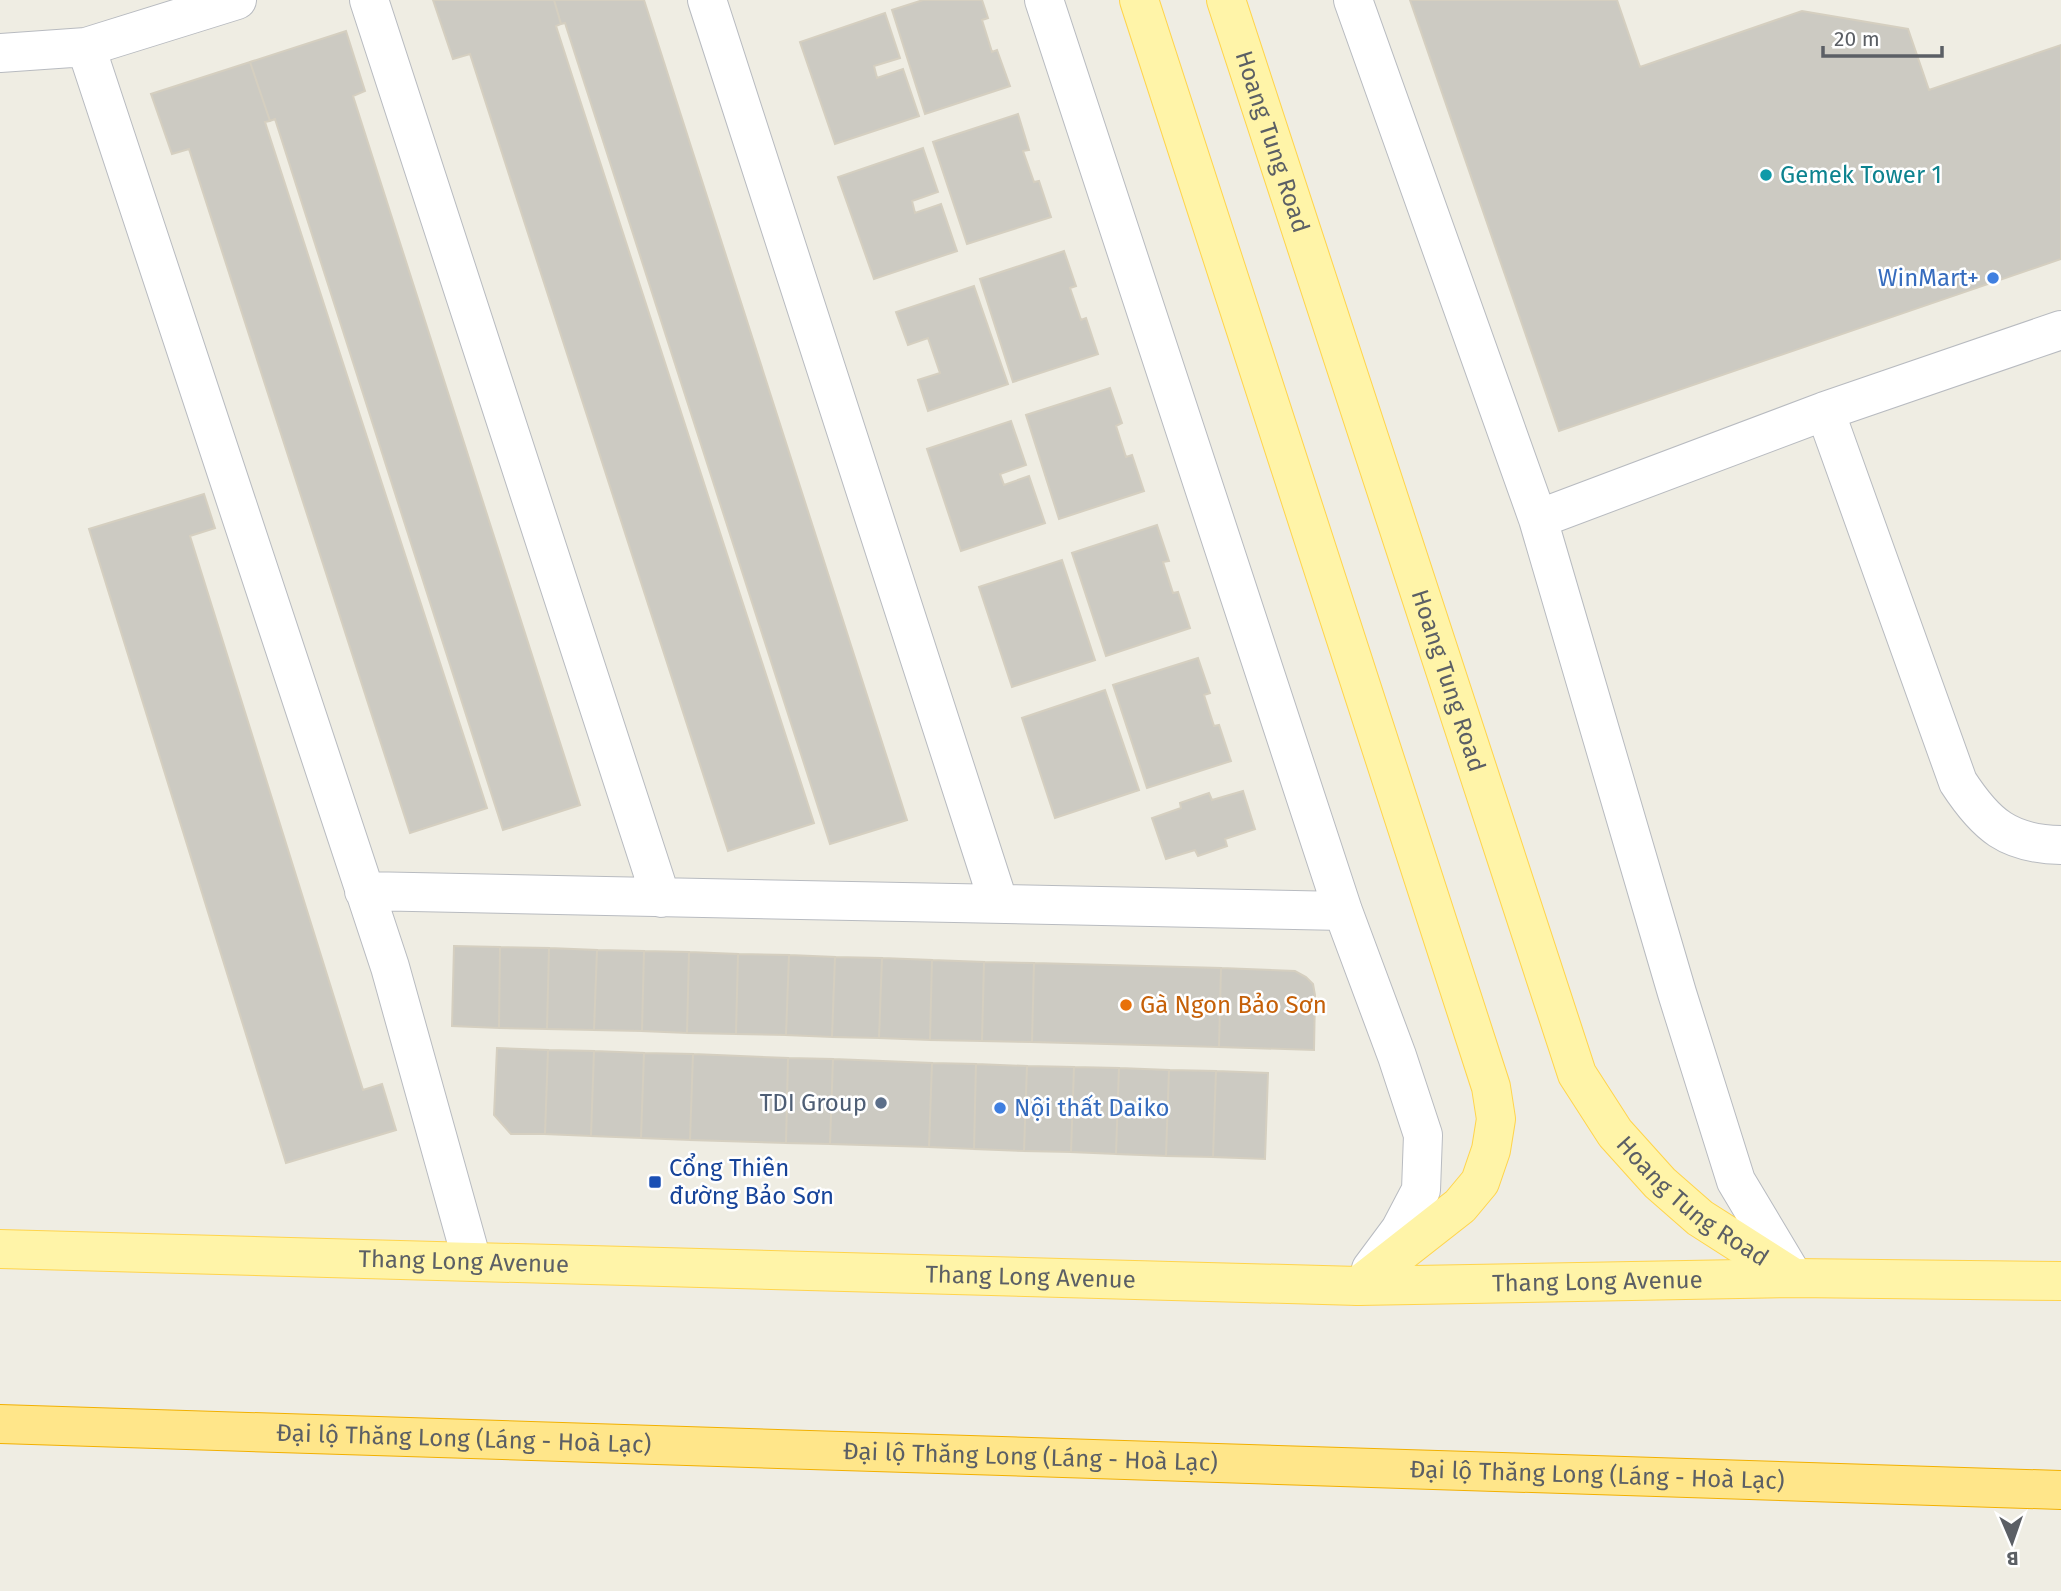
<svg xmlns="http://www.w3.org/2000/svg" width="2061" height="1591" viewBox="0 0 2061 1591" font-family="'Fira Sans',sans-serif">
	<rect width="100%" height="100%" fill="#efede3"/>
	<path fill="#cccac2" stroke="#d5cfc0" stroke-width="2" d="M433,0H554L561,24L556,26L814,823L728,851L470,54L453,59Z
		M554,0H644L907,820L830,844L565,23L561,24Z
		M923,0H982L988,18L982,20L992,52L997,50L1010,86L925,114L892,10Z
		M1410,0H1617L1640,67L1802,11L1908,29L1929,90L2061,45V259L1559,431Z
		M885,13L900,58L874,66L877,78L903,69L919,116L835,144L800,42Z
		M346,31L365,91L353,96L580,805L503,830L275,119L270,121L250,62Z
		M250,62L270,121L265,122L487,808L410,833L189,149L172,154L151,94Z
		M1018,114L1029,150L1023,151L1034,182L1039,181L1051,217L967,244L933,142Z
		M923,148L938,192L912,201L915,213L941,204L957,251L874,279L838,177Z
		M1064,251L1076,286L1070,288L1081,320L1086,318L1098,354L1013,382L980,279Z
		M974,286L1008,384L928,411L918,380L940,373L928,338L908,345L896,312Z
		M1110,388L1122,423L1116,426L1126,457L1132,455L1144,491L1059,519L1026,415Z
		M1011,421L1026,465L1000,474L1004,485L1029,476L1045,523L961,551L927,449Z
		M204,494L215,528L190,536L363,1090L382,1084L396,1130L286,1163L89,529Z
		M1157,525L1169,561L1163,562L1173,593L1178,592L1190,628L1106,656L1072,553Z
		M1062,560L1095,660L1012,687L979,587Z
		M1198,658L1210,693L1204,695L1214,726L1219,725L1231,761L1147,788L1113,685Z
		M1105,690L1139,790L1055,818L1022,718Z
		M1243,791L1255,829L1225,839L1227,846L1198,856L1195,850L1166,859L1152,818L1181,808L1180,803L1209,793L1212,800Z
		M454,946L500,947L499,1028L452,1026Z
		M500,947L549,948L547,1029L499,1028Z
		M549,948L597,950L594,1030L547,1029Z
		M597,950L644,951L642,1031L594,1030Z
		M644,951L689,952L687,1033L642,1031Z
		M689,952L738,954L736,1034L687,1033Z
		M738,954L789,955L786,1035L736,1034Z
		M789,955L835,957L832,1037L786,1035Z
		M835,957L882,958L879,1038L832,1037Z
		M882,958L932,960L930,1040L879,1038Z
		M932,960L984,962L982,1041L930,1040Z
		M984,962L1034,963L1032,1042L982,1041Z
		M1034,963L1221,968L1219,1047L1032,1042Z
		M1221,968L1295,971L1306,977L1313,984L1315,995L1314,1050L1219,1047Z
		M497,1048L548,1050L545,1134H511L494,1115Z
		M548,1050L594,1051L591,1136L545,1134Z
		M594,1051L644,1053L641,1138L591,1136Z
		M644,1053L693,1054L690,1140L641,1138Z
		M693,1054L788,1058L786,1143L690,1140Z
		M788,1058L833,1059L830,1144L786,1143Z
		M833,1059L932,1063L929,1147L830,1144Z
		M932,1063L976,1064L974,1149L929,1147Z
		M976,1064L1027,1066L1024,1151L974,1149Z
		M1027,1066L1074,1067L1071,1152L1024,1151Z
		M1074,1067L1119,1068L1116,1154L1071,1152Z
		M1119,1068L1169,1070L1166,1156L1116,1154Z
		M1169,1070L1216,1071L1213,1157L1166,1156Z
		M1216,1071L1268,1073L1265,1159L1213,1157Z"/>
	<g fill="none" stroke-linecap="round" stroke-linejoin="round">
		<defs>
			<path id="minor" d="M369,0L661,898
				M707,0L999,904
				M1044,0L1343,911L1397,1056L1423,1135L1421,1190L1400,1230L1371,1269
				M1353,0L1538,519L1677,993L1736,1181L1794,1278
				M86,47L390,967L472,1261
				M0,53L86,47L237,0
				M1825,411L1958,782C1986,825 2008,844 2061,845
				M1538,519L1825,411L2061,330
				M364,891L1343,911"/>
			<g id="major">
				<path d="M1139,0L1491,1087L1496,1119L1491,1150L1480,1182L1460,1206L1358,1286"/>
				<path id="s1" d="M1226,0L1577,1074L1615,1133L1660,1183L1700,1218L1794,1278"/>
				<path id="s2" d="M0,1249L1358,1286L1794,1278L2061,1281"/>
			</g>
			<g id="highway">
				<path id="s3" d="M0,1424L2061,1490"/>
			</g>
		</defs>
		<use href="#minor" stroke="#b8bbc0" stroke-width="40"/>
		<use href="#major" stroke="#ffd44c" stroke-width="40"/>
		<use href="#highway" stroke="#f2b000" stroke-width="40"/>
		<use href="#minor" stroke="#fff" stroke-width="38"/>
		<use href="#major" stroke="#fff4a8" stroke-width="38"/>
		<use href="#highway" stroke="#ffe68a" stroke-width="38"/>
	</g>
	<circle fill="#0f9aa8" stroke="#fff" stroke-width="2.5" cx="1766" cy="175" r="7"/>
	<g fill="#3f7fe0" stroke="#fff" stroke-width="2.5">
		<circle cx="1993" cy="278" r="7"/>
		<circle cx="1000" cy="1108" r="7"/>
	</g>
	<circle fill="#e8710a" stroke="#fff" stroke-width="2.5" cx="1126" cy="1005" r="7"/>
	<circle fill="#5c6f8a" stroke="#fff" stroke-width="2.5" cx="881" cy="1103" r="7"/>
	<rect fill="#1a4fb4" stroke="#fff" stroke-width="2.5" x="648" y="1175" width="14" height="14" rx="3.5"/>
	<g text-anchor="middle" stroke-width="5" stroke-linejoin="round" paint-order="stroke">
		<g font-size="24" fill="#5b5f65" stroke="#fff">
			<text dy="8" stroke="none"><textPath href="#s1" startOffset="149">Hoang Tung Road</textPath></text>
			<text dy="8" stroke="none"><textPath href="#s1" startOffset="716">Hoang Tung Road</textPath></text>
			<text dy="8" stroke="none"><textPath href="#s1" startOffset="1304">Hoang Tung Road</textPath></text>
			<text dy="8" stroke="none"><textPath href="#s2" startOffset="464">Thang Long Avenue</textPath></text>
			<text dy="8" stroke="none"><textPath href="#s2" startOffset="1031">Thang Long Avenue</textPath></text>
			<text dy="8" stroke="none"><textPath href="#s2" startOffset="1598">Thang Long Avenue</textPath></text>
			<text dy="8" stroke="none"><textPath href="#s3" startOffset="464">Đại lộ Thăng Long (Láng - Hoà Lạc)</textPath></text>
			<text dy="8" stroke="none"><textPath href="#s3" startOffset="1031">Đại lộ Thăng Long (Láng - Hoà Lạc)</textPath></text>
			<text dy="8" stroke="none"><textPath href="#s3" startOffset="1598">Đại lộ Thăng Long (Láng - Hoà Lạc)</textPath></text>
		</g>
		<g font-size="24" fill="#0d838f" stroke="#fff" text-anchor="start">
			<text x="1780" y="183">Gemek Tower 1</text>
		</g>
		<g font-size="24" fill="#366cbe" stroke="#fff" text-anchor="end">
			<text x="1979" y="286">WinMart+</text>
			<text x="1014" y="1116" text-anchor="start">Nội thất Daiko</text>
		</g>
		<g font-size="24" fill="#c56008" stroke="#fff" text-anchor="start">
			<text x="1140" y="1013">Gà Ngon Bảo Sơn</text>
		</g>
		<g font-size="24" fill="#4e5e75" stroke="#fff" text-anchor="end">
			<text x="867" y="1111">TDI Group</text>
		</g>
		<g font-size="24" fill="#164399" stroke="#fff" text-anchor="start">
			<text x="669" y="1176">Cổng Thiên<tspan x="669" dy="28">đường Bảo Sơn</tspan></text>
		</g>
	</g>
	<g transform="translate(2012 1542) rotate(178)" stroke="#ffffff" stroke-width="5" paint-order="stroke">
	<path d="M0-5L12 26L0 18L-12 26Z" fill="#5b5f65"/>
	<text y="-10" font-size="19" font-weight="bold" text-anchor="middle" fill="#5b5f65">B</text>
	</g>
	<path d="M1823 46v10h119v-10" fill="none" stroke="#5b5f65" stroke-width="3.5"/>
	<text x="1834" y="46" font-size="21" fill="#5b5f65" stroke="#ffffff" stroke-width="5" paint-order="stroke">20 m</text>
</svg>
